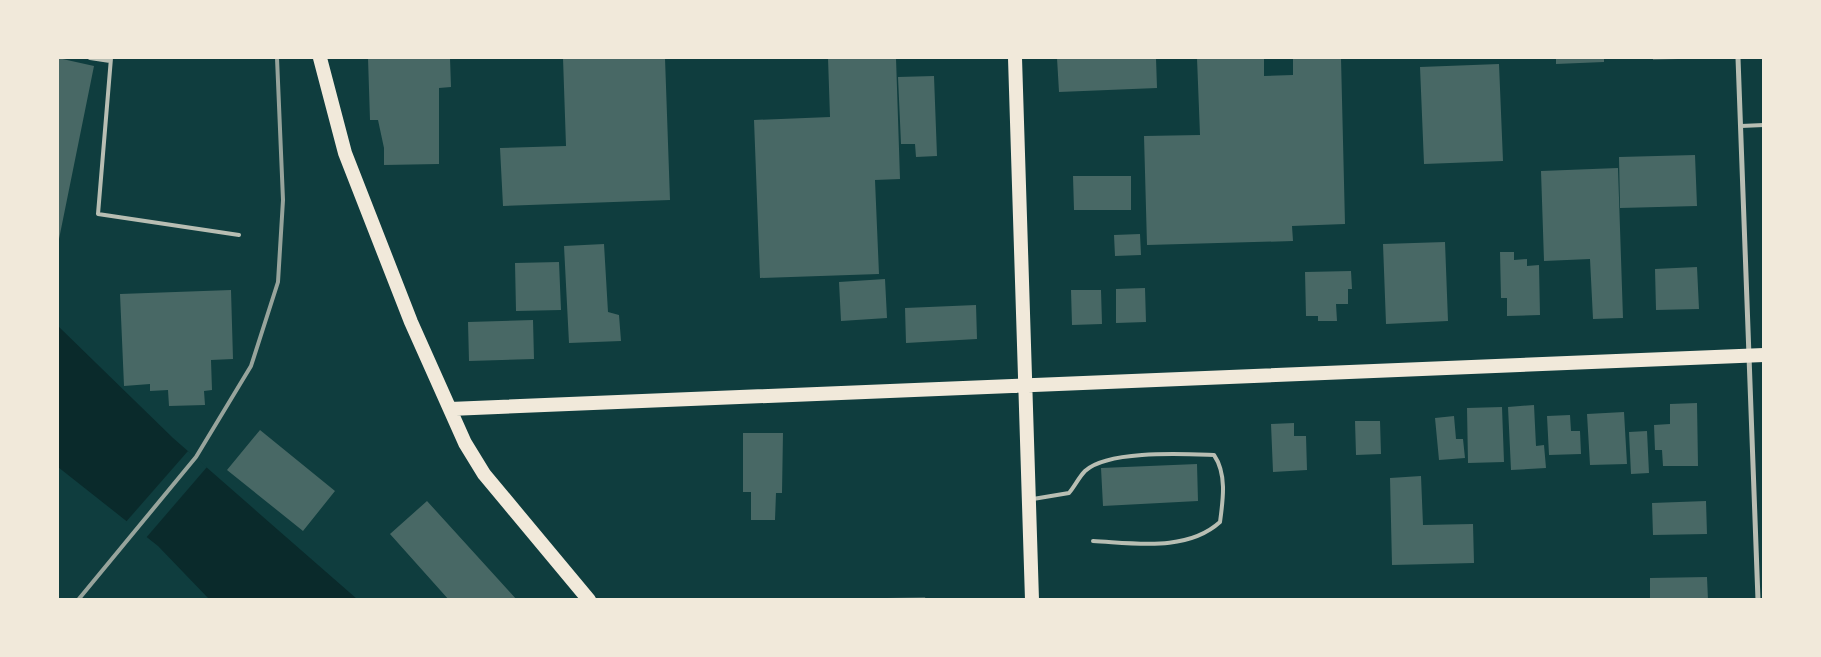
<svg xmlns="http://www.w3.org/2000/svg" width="1821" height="657" viewBox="0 0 1821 657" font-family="'IBM Plex Sans',sans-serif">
	<rect width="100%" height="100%" fill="#0f3d3e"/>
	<path fill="#0a2a2b" d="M58,326L173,438L357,599H209L158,546L58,467Z"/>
	<path fill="#0f3d3e" d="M188,451L207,467L145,539L125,523Z"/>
	<path fill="#486865" d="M58,58L94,66L58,244Z
		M368,58H450L451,87L439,88V164L384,165V148L378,120H370Z
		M563,58H665L670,200L503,206L500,148L566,146Z
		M828,58H896L900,179L875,180L879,274L760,278L754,120L830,117Z
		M1057,58H1156L1157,88L1059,92Z
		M1197,58H1264V76L1293,75V58H1341L1345,224L1292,226L1293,241L1147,245L1144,136L1200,135Z
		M1556,58H1604V62L1556,64Z
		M1653,58H1678V59L1653,60Z
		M1499,64L1503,161L1424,164L1420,67Z
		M934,76L937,156L916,157L915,144H901L898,77Z
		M1695,155L1697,206L1620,208L1619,157Z
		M1618,168L1623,318L1593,319L1590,259L1544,261L1541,171Z
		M1073,176H1131V210H1074Z
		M1140,234L1141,255L1115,256L1114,235Z
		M1445,242L1448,321L1386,324L1383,244Z
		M604,244L608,312L619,315L621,341L569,343L564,246Z
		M1500,252H1514V260L1527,259V266L1539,265L1540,315L1507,316V298H1501Z
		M559,262L561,310L516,311L515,263Z
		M1697,267L1699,309L1656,310L1655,269Z
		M1351,271L1352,289H1348V304H1336L1337,321H1318V316H1306L1305,272Z
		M885,279L887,318L841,321L839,282Z
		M1145,288L1146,322L1116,323V289Z
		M231,290L233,359L211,360L212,390L204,391L205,405L169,406L168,390L150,391V384L124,386L120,294Z
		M1071,290H1101L1102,324L1072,325Z
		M976,305L977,339L906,343L905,308Z
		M533,320L534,359L469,361L468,322Z
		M1697,403L1698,466H1663L1662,450H1655L1654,425L1670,424V404Z
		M1534,405L1536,446L1544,445L1546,468L1511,470L1508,407Z
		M1502,407L1504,462L1468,463L1467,408Z
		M1624,412L1627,464L1590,465L1587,414Z
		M1570,415L1571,431H1580L1581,454L1549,455L1547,416Z
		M1454,416L1456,439H1463L1465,458L1439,460L1435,418Z
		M1355,421H1380L1381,454L1356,455Z
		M1294,423V436H1306L1307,470L1273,472L1271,424Z
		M260,430L335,491L303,531L227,470Z
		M1647,431L1649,473L1631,474L1629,432Z
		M743,433H783L782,493H776L775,520H751V492H743Z
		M1197,464L1198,501L1103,506L1101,468Z
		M1421,476L1423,525L1473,524L1474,563L1392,565L1390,478Z
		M427,501L517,600H449L390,534Z
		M1706,501L1707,534L1653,535L1652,503Z
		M1707,577L1708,600H1650V578Z
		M925,597L926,600H887V598Z"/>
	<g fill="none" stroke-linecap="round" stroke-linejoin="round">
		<path stroke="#b8beb3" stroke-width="4" d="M90,58L110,61
			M111,58L98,214L239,235
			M1741,126L1764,125
			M1033,499L1069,493C1075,486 1079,477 1085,471C1108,450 1183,454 1214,455C1227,474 1223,500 1220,522C1187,552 1135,543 1093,541"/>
		<path stroke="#b8beb3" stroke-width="5" d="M1738,58L1758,600"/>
		<path stroke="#f1e9da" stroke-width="14" d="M320,58L345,153L411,322L465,443L484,474L589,600
			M1015,58L1032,600
			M450,409L1764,355"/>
		<path stroke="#97a49c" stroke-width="4" d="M78,600L196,457L251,366L278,282L283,200L277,58"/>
	</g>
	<rect width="1821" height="657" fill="none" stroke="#f1e9da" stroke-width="118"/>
</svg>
